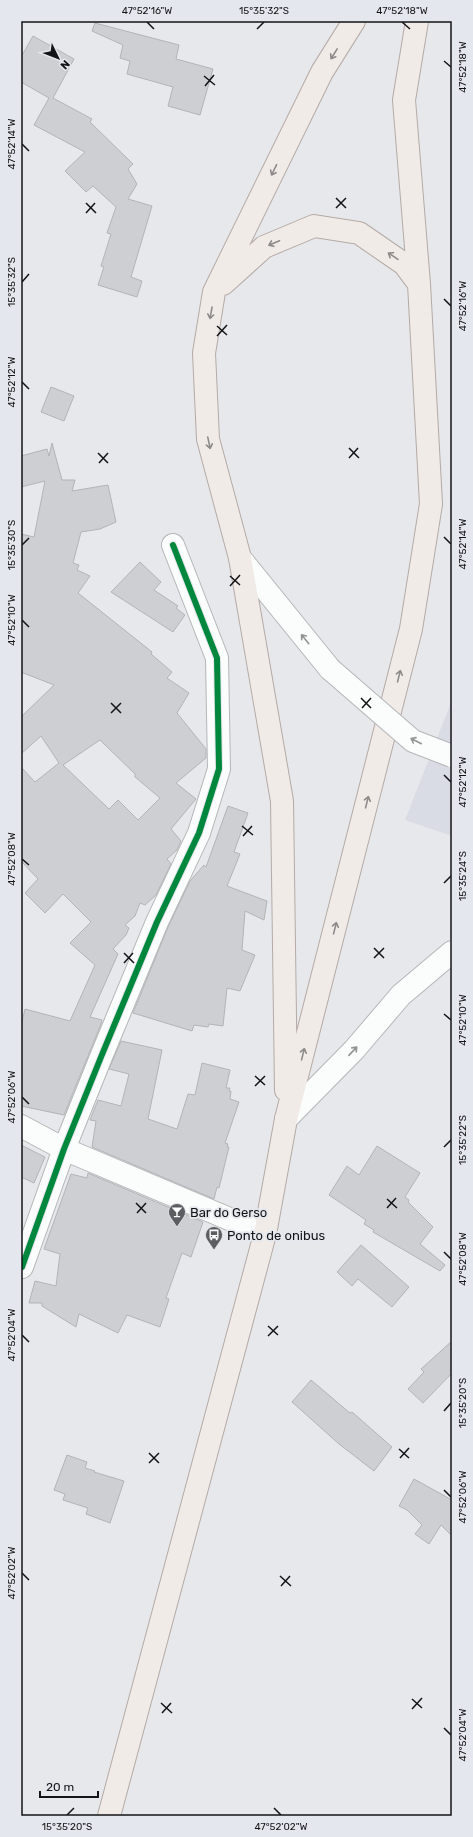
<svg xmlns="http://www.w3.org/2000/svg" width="473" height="1837" viewBox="0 0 473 1837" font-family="Rubik,sans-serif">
	<rect width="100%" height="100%" fill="#e6e8eb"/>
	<path fill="#d9dce5" d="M452,700V836L405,820Z"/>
	<path fill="#cecfd2" stroke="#b3b4b6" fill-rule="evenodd" d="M95,23L179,45L176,59L213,69L200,115L168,106L173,87L127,74L130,61L120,58L123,45L92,31Z
		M33,36L74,59L53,98L92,119L90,122L133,164L128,169L137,184L128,199L152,206L131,277L142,281L137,297L98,285L104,267L101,266L111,234L107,233L116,207L93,186L86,192L65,171L85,152L34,125L49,98L21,82V57Z
		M51,387L74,396L64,421L41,412Z
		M52,443L62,480H75L72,491L108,485L116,522L100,529L81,532L73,563L79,565L77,570L90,576L78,593L152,652L151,654L172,672L167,678L189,693L177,713L206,749V758L176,783L196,799L171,829L181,841L177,850L167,859L171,864L156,895L145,905L140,903L135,916L125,925L129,928L126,935L113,949L118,954L90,1017L102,1020L101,1024L64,1115L21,1106V1026L25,1009L70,1021L95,965L70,943L91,922L63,894L45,913L25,893L38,879L21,861V767L35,782L59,763L41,736L21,754V717L54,685L21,672V534L34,537L45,481L21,487V456L47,449L49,456ZM100,740L135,774V777L160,798L138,820L118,800L109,809L63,765Z
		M140,562L161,582L154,590L178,606L176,608L185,615L173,632L111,592Z
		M228,806L248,813L234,852L240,854L227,886L267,901L264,920L245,911L242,950L255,955L240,991L227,988L223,1026L209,1024L208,1027L194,1025L192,1031L133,1013L168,927L190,881L204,865L206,867Z
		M121,1041L162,1050L148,1119L177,1129L188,1094L195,1095L202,1063L230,1070L226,1088H230L229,1091H231L230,1099L239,1102L225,1143L228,1144L227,1147H229L219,1188L217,1187L214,1199L92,1147L96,1121L90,1120L98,1100L121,1106L129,1074L109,1069Z
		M21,1145L45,1157L34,1183L21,1177Z
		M377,1146L420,1173L405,1197L409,1200L408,1202L433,1227L420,1244L445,1265L440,1271L373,1232L374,1230L364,1224L366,1220L329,1195L347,1166L359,1175Z
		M88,1173L203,1222L191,1257L182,1253L166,1298L169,1299L160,1327L127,1315L118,1333L79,1314L76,1327L42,1306V1303H29L35,1281L56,1286L60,1254L44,1249L71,1174L87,1178Z
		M361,1245L409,1287L392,1307L358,1279L352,1286L337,1272Z
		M452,1341V1373L423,1403L408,1389L424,1372L421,1369Z
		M311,1380L350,1413L352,1412L392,1447L374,1471L339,1444L292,1402Z
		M67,1455L87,1462L85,1468L95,1471L94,1472L124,1481L110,1523L86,1514L88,1508L63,1500L65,1494L54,1490Z
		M414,1479L452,1500V1536L441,1525L429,1544L415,1534L422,1525L407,1510L399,1506Z"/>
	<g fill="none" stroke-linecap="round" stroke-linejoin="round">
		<defs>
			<path id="minor" d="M240,558L330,669
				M286,1119L354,1050L401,995L452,952
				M21,1126L64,1149L265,1234
				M22,1267L64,1149L101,1057L157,922L199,833L219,769L217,658L173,545"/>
			<path id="major" d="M223,284L264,247L314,226L359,233L404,264L419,284
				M286,1090L282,801L240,558L208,439L204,353L214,292L322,72L354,21
				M109,1816L265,1234L286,1119L411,629L431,504L419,284L404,100L417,21"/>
		</defs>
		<use href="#minor" stroke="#b5b6b8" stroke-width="24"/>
		<use href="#major" stroke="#b5aaa6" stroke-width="24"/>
		<use href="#minor" stroke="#fbfcfc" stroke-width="22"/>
		<use href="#major" stroke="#f1ebe8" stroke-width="22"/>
		<defs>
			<path id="minor-bridge" d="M330,669L413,741L452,756"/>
		</defs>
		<use href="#minor-bridge" stroke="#b5b6b8" stroke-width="24" stroke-linecap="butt"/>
		<use href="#minor-bridge" stroke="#fbfcfc" stroke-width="22"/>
		<defs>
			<path id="cycleway" d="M22,1267L64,1149L101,1057L157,922L199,833L219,769L217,658L173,545"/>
		</defs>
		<use href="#cycleway" stroke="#e4e7ed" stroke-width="8"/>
		<use href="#cycleway" stroke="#00873e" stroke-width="6"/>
	</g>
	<defs><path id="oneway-shaft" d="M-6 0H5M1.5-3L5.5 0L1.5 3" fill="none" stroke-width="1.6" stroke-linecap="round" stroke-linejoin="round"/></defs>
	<g stroke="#8d8a8a">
		<use href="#oneway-shaft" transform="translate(334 54) rotate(122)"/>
		<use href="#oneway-shaft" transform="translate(274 170) rotate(116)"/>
		<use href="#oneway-shaft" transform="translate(274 243) rotate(157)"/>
		<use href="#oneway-shaft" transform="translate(393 256) rotate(-146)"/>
		<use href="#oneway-shaft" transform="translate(211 313) rotate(100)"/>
		<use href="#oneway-shaft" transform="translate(209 443) rotate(78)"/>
		<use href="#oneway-shaft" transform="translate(399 676) rotate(-76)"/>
		<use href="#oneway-shaft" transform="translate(367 802) rotate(-76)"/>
		<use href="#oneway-shaft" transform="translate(335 928) rotate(-76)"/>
		<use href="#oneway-shaft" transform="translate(303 1054) rotate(-76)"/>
	</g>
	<g stroke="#939494">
		<use href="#oneway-shaft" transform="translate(305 639) rotate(-129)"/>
		<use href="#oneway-shaft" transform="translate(416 741) rotate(-153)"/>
		<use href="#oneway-shaft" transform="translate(353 1051) rotate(-47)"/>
	</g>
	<path fill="none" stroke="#131416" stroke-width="1.5" d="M147,22L154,29M402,22L410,29M257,29L264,22M444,61L451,67M204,76L215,85M205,86L214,75M22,144L29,151M336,198L346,208M86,203L96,213M336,208L346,198M86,213L95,203M22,282L29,274M444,299L451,306M217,326L227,335M217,336L227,325M22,382L29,389M349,448L359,458M98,453L108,463M349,458L358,448M99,463L108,453M444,537L451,544M22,545L29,538M230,576L240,585M230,586L240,575M22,620L29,627M361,698L371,708M111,703L121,713M362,708L371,698M111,713L121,703M444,775L451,782M242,826L253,835M243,836L252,826M22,859L29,865M444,883L451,876M374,948L384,958M124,953L134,963M374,958L384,948M124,963L133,953M444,1014L451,1020M255,1076L265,1085M255,1086L265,1076M22,1097L29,1104M444,1147L451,1140M387,1199L397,1208M136,1203L146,1213M387,1208L396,1198M137,1213L146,1203M444,1252L451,1259M268,1326L278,1335M22,1335L29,1342M268,1336L278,1326M444,1411L451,1403M399,1449L409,1458M149,1453L159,1463M400,1458L409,1448M149,1463L159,1453M444,1490L451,1497M22,1573L29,1580M280,1576L291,1586M281,1586L290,1576M412,1699L422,1708M161,1703L172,1713M412,1709L422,1698M162,1713L171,1703M444,1728L451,1735M274,1808L281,1815M67,1815L74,1808"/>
	<defs>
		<symbol id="bar-pin" viewBox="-11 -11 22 30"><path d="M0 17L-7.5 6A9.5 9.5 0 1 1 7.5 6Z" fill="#5d5e61" stroke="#e4e7ed"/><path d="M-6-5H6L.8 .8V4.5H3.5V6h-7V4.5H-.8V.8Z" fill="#fff"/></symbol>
		<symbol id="bus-pin" viewBox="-11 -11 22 30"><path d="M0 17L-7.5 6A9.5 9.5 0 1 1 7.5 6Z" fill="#5d5e61" stroke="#e4e7ed"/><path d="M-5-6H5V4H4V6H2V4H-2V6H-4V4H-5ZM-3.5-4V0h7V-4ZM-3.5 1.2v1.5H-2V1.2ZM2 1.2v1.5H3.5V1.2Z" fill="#fff"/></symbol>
	</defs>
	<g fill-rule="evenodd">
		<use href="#bar-pin" x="167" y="1202" width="20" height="27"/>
		<use href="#bus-pin" x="204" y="1225" width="20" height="27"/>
	</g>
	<g text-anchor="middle" stroke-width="3.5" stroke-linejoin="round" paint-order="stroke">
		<g font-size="13" fill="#131416" stroke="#e4e7ed" text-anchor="start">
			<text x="190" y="1217">Bar do Gerso</text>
			<text x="227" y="1240">Ponto de onibus</text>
		</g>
	</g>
	<rect width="473" height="1837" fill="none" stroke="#e4e7ed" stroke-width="44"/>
	<g transform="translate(58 58) rotate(133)" stroke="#e4e7ed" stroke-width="3" paint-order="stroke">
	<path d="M0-3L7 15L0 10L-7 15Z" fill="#131416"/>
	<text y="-6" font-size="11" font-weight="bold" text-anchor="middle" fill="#131416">N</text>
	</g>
	<path d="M40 1791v6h58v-6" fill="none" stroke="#131416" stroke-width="2"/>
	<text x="46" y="1791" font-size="12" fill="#131416" stroke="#e4e7ed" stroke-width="3" paint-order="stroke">20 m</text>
	<rect x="22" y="22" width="429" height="1793" fill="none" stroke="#131416" stroke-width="1.5"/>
	<g font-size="10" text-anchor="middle" fill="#131416">
		<text x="147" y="14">47°52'16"W</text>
		<text x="264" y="14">15°35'32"S</text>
		<text x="402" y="14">47°52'18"W</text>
		<text transform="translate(462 67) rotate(-90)" y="4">47°52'18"W</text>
		<text transform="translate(11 144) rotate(-90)" y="4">47°52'14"W</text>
		<text transform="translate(11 282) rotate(-90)" y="4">15°35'32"S</text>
		<text transform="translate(462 306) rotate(-90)" y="4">47°52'16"W</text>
		<text transform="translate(11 382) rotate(-90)" y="4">47°52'12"W</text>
		<text transform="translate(462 544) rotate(-90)" y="4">47°52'14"W</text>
		<text transform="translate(11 545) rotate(-90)" y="4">15°35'30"S</text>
		<text transform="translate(11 620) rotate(-90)" y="4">47°52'10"W</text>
		<text transform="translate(462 782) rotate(-90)" y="4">47°52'12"W</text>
		<text transform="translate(11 859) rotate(-90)" y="4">47°52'08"W</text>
		<text transform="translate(462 876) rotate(-90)" y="4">15°35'24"S</text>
		<text transform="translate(462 1020) rotate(-90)" y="4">47°52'10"W</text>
		<text transform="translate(11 1097) rotate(-90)" y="4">47°52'06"W</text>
		<text transform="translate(462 1140) rotate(-90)" y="4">15°35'22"S</text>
		<text transform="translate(462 1259) rotate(-90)" y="4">47°52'08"W</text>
		<text transform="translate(11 1335) rotate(-90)" y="4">47°52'04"W</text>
		<text transform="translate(462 1403) rotate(-90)" y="4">15°35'20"S</text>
		<text transform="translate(462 1497) rotate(-90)" y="4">47°52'06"W</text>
		<text transform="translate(11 1573) rotate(-90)" y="4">47°52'02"W</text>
		<text transform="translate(462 1735) rotate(-90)" y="4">47°52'04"W</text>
		<text x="67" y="1830">15°35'20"S</text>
		<text x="281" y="1830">47°52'02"W</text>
	</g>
</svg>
